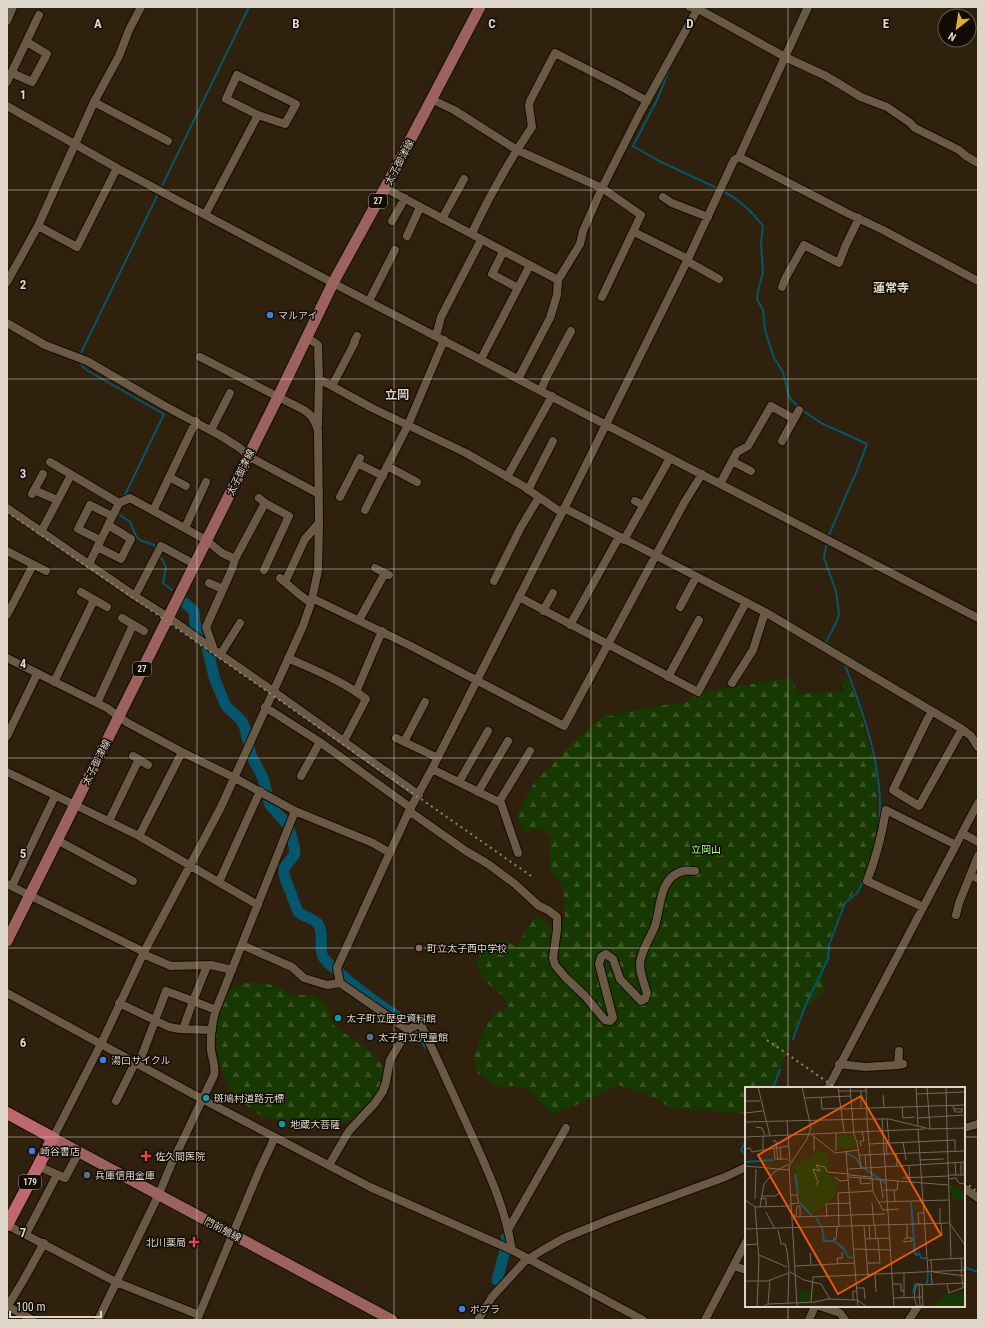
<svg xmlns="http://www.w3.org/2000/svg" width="985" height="1327" viewBox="0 0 985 1327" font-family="'Roboto Condensed','Noto Sans JP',sans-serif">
	<defs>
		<pattern id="forest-firs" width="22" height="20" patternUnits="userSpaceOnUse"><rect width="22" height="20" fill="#173800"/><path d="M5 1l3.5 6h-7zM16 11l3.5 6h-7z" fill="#385424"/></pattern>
	</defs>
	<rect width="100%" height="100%" fill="#2f210d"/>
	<path fill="url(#forest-firs)" d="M792,678L798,694L844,692L842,681L848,678L859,706L867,739L876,769L878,820L873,853L861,884L843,906L831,936L827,964L823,976L824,991L807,1007L794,1028L774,1088H746V1114L671,1108L655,1098L618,1085L566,1110L551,1114L527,1088L514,1086L496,1087L476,1072L474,1055L482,1035L494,1013L508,1009L504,997L485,981L476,964L486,944L503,940L517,947L527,928L537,915L550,926L565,922L563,888L551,872L549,849L552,836L537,828L526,834L517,820L521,806L534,783L582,734L600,718L648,707L688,702L692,695L737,686Z
		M255,982L273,985L293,995H313L327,1005L333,1025L369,1050L384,1067L382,1088L373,1100L359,1116L333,1129L306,1130L285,1122L261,1116L241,1101L228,1086L219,1062L214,1029L230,989L242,984Z"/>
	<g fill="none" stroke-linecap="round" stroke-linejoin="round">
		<path stroke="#05566c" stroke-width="2" d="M671,64L658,98L633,146L659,161L717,188
			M161,188L249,7
			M721,190C739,199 752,211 763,226L761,243L763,272L758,291L757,299L763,310L765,330L774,358L783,372L789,397L799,408
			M80,355L159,192
			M81,361L82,366L88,371L164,414L123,499
			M802,410L821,423L867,444L858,468L828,537
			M117,513L130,522L136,536L140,540L154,545L156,549
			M827,541L824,558L836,591L839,614L837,621L826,642L827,645
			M159,554L166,567L163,583L172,590
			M844,662C863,712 885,771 879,826
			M793,1039L806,1004L828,959L829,945L845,903L857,893L864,880
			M773,1088L780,1070
			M746,1140L741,1150L746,1155
			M964,1267L978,1272"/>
		<path stroke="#05566c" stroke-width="11" d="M185,603L194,611L195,625L204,634L214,677L226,706L241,720L245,728L251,755L263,778L270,805L288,825L294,846L295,854L284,868V875L298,912C304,917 314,918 318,924C325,934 318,947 323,957C326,961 330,965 334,968C351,984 370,998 389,1011C403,1021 420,1027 428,1044
			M497,1280L507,1243L506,1238"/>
		<defs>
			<path id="minor" d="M690,7L702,11L785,57L826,76L861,97L887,107L909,122L915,128L959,150L966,156L978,163
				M7,21L13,7
				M12,73L32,82L47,54L27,42
				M237,75L296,104L285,124L258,115L226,99Z
				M7,82L39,15
				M431,99L454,110L517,150L602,188L641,215L602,297
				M94,102L168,141
				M7,106L117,168L333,283L978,618
				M739,157L847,213L883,230L978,281
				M385,188L558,280
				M663,197L672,203L708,217
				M205,215L258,115
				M442,219L464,179
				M392,221L405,198
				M38,226L77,247L117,168
				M634,232L688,259
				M472,233C489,197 509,161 532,127L529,106L530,101L555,53L618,85L647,101
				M407,236L420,207
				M503,252L492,274L518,288
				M687,261L719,279
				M7,282L38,226L94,102L119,56L129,30L141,7
				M782,287L786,277L804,245L839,263L845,247L859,218
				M369,301L395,250
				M7,323L45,345L87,361L163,405L221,436L240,448L248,456L319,494
				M436,336L441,317L481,240
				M307,338L314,342L318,345L319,379L318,425
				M481,359L530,265
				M319,379L372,408L466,453L523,486L562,513
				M518,379L550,318L557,295L558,280L580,244L583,231L602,188L640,113L697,10
				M332,386L355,342H354L357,336
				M541,390L546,378L571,331
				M211,430L230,393
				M782,441L799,410
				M732,461L751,471
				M50,462L119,503
				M357,463L383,476
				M387,466L417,482
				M169,477L186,486
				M507,477L552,396
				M720,484L737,452L748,446L771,406L794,419
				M34,490L57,500
				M528,490L553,441
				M32,494L43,474
				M340,497L360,458
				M259,498L265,503L289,516L264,570
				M635,501L643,505
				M7,508L135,596L168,617L214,650L273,691L419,795
				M564,508L765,612L962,729L971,736L978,747
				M365,510L408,425L444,340
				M153,511L196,421
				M185,528L206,482
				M41,532L71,475
				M100,540L78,529L90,505L112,516
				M624,540L670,458
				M97,547L121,559L131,539L108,525
				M7,551L46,571
				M89,564L119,503L130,498L206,540L222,553L235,559
				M375,568L389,575
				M280,578L300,595L311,603
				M494,581L521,527L539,497
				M285,582L305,539L319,523
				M209,583L223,589
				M81,592L107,607
				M135,596L161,546L194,564
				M519,597L698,692L746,602
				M312,598L409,645L564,726L684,503L702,474
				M680,607L696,577
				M543,611L553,593
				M7,615L33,565
				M122,618L144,631
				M359,620L385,573
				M570,625L619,537
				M214,650L206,627L232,569L235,559L265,503
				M220,655L240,623
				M7,658L107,708L128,723L182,752L235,778L295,811L373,843L390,853
				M288,658C314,670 343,681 366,699L344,741
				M668,677L699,620
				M54,682L94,600
				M732,683L753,650L765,612
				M356,692L382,631
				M97,703L133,625
				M265,707L320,742L411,808
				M932,711L926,722L893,790L919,806L962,729
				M7,736L37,674
				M396,738L438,758
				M404,742L425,702
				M133,756L148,765
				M432,769L501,803L518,853
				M7,772L139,836L258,905
				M301,776L320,742
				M459,782L488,731
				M478,792L508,741
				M499,802L530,751
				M409,811L466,851L488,864L515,884L539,906L548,910L557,917V930L553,958L555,965L565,977L585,996L605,1020L610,1021L613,1018L599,964L601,957L606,954L613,959L620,979L641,1001L645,999L647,993C644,983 640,975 640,964C641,950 650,939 655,926C661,907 659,877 683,871C686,870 691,871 695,871
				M109,821L139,759
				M962,833L978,842
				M139,836L182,752
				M57,840L133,881
				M970,875L978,879
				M219,882L260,791
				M7,884L144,952
				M12,886L55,796
				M923,907L867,881C876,858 882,835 886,810L956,845
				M956,915L959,903L978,856
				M242,945L292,967L304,978L327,985L340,983
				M143,954L171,966L211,965L232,970
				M7,993L202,1099L370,1187L512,1250L643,1320
				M119,1003L169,1027L180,1029L212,1030
				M183,1029L193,1001L216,1010
				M408,1030L340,983L337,968L409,811L432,769L576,485L687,261L734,160L739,157L808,7
				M138,1064L144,1050L166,991L193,1001L207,966
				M839,1064L865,1067L898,1065L903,1064
				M898,1065L899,1051
				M828,1088L978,803
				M116,1101L135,1063
				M964,1128L978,1124
				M53,1138L101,1044L144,952L221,807L303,626L311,603L318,571L319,523L318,430C315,421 312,415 304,410L200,357
				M329,1165L349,1131L375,1103L383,1091L386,1082L390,1060L408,1030L420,1023C437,1058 453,1094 469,1129C487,1169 505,1206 512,1250
				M38,1166L65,1178L79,1152
				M964,1188L978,1198
				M7,1225L116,1282L199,1315
				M509,1228L566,1128
				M26,1234L57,1175
				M734,1266L746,1270
				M7,1306L33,1320
				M819,1306L840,1313L845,1320
				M7,1307L23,1281L44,1243
				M98,1320L159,1194L171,1165L214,1075C216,1065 212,1059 211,1050C210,1037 212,1024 215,1012L295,811
				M197,1320L259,1171L275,1137
				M478,1320L492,1297L524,1262L541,1251L564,1238L611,1219L725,1177L746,1167
				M705,1320L746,1242
				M809,1320L815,1306
				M909,1320L918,1306"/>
			<path id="major" d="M7,941L278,397L333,283L385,188L480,7
				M53,1138L392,1320"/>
			<path id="highway" d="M7,1113L53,1138L7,1225"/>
		</defs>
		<use href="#minor" stroke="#160a00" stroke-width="10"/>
		<use href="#major" stroke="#160a00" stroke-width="13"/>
		<use href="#highway" stroke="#160a00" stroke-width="14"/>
		<use href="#minor" stroke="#6a5a45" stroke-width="8"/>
		<use href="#major" stroke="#9c625e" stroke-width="11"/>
		<use href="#highway" stroke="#be676f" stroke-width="12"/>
		<path stroke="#918676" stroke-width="2" stroke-dasharray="2 4" stroke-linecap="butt" d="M7,512L142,604L534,878
			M767,1040L836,1088
			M964,1182L978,1192"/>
	</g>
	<path fill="none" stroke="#dfd6ca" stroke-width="1" stroke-opacity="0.55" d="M197,7V1320M394,7V1320M591,7V1320M788,7V1088M7,190H978M7,379H978M7,569H978M7,758H978M7,948H978M7,1137H746M964,1137H978M788,1306V1320"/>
	<g fill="#3f7fe0" stroke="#120c05" stroke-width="1.5">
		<circle cx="270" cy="315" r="4"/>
		<circle cx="103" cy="1060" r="4"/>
		<circle cx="32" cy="1151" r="4"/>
		<circle cx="462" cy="1309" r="4"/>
	</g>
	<circle fill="#8d6e63" stroke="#120c05" stroke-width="1.5" cx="419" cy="948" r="4"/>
	<g fill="#0f9aa8" stroke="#120c05" stroke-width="1.5">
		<circle cx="338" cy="1018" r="4"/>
		<circle cx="206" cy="1098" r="4"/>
		<circle cx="282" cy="1124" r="4"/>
	</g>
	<g fill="#5c6f8a" stroke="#120c05" stroke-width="1.5">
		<circle cx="370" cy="1037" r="4"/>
		<circle cx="87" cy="1175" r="4"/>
	</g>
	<g fill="#e0444e" stroke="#120c05" stroke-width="1.5">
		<path d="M144 1150h4v4h4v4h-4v4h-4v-4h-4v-4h4z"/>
		<path d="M192 1236h4v4h4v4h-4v4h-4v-4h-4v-4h4z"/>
	</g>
	<g text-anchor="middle" stroke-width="3" stroke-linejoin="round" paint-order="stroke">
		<g fill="#120c05" stroke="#a2998f" stroke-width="1">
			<rect x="369" y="194" width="18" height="14" rx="3"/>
			<rect x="133" y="662" width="18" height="14" rx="3"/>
			<rect x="19" y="1175" width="22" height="14" rx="3"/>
		</g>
		<g font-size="9" font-weight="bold" fill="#dfd6ca">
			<text x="378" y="204">27</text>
			<text x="142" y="672">27</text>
			<text x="30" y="1185">179</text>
		</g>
		<g font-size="10" fill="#dfd6ca" stroke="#120c05">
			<text transform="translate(399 162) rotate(-62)" y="4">太子御津線</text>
			<text transform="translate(240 472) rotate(-64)" y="4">太子御津線</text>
			<text transform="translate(96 762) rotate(-63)" y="4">太子御津線</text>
			<text transform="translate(223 1229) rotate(28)" y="4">門前鵤線</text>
		</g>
		<g font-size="10" fill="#dfd6ca" stroke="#120c05" text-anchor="start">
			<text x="278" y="319">マルアイ</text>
			<text x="427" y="952">町立太子西中学校</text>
			<text x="346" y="1022">太子町立歴史資料館</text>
			<text x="378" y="1041">太子町立児童館</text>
			<text x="111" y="1064">湯口サイクル</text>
			<text x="214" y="1102">斑鳩村道路元標</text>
			<text x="290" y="1128">地蔵大菩薩</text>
			<text x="40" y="1155">崎谷書店</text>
			<text x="155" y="1160">佐久間医院</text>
			<text x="95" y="1179">兵庫信用金庫</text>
			<text x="186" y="1246" text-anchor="end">北川薬局</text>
			<text x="470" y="1313">ポプラ</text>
		</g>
		<g font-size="10" fill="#b3fb8d" stroke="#120c05">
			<text x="706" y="853">立岡山</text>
		</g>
		<g font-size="12" font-weight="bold" fill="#dfd6ca" stroke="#120c05">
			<text x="891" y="292">蓮常寺</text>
			<text x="397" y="399">立岡</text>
		</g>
	</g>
	<g transform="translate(745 1087)">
		<rect width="220" height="220" fill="#2f210d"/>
		<path d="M65,203L66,214L55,215L54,204Z" fill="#173800"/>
		<path d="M101,47L109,50L112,58L110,60L103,62L91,59L93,50ZM71,64L83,66L82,73L88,78L81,85L88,93H92L93,98L90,109L66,128L55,115L49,79L59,72L66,71ZM204,98L212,100L220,108V114L208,112ZM220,205V220L185,219L201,208Z" fill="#173800"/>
		<path fill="none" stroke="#05566c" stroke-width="2" d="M100,66L110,70L116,79L140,96M0,75L29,73M50,87L53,108M166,115L170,167L172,168L174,166L176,171H181M55,116L67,129M71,131L77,140L79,154H89L99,162L103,170L108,171M182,197L183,185M168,206L170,197H177"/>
		<path fill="none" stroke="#756959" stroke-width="1" d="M13,0L25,49M93,0L99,45M105,0L109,48L112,55L116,81M121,0L122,32H144L185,42L220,41M171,0L173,39M182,0L185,42M201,0L202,42M94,4H121M171,7L220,5M138,8L139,20M76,10L77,22L96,21M60,11L106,9M0,14H15M208,18L209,22H218M157,19L158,31L170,30M116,20V4M96,22L220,18M209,22L210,25H217V22M0,26L18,24M137,31L149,220M172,31L220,28M122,32L128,105L138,123L154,122M142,32L144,55M42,34L45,75M0,35L122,32M11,40L17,41L20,48M173,42L183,185M202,42L206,172M67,48L90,66L114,63M18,49V64M0,50L180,42M69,50V64M28,54H31L33,73M141,55L142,68M158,55L161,73M124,57L210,53V65M116,59L115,54H119L117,44M35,60L36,73M29,61L30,72H43M0,62L5,61L7,65L43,59M91,64V46M101,65L113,220M151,67L152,79M114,68L220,64M120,68L121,80M175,73L199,72M216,75V88M219,75V88M210,76L211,88M0,79L44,83M164,79L165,95M104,82L220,75M104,88L126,90M203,88H220M90,90L95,94L104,93M104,90L203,98M115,91L116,97L126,96M157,91L203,89M135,92L138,111M203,92L211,91L214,96L220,97M71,98L73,95L68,82L75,84L71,78L80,80L82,85L104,87M138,103H152L153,94M149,103L150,115M45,108H52L54,116L45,117M16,109H31L34,106M10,112L11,82M15,112L21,111V120M0,113L10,120L14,173L12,220M133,115L204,113M127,116L129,139M10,120L45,119M15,120L19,97L29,85L44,77M195,121V137M21,125L30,142M46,127L52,130L106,128M106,128L140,127M51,129L52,119H55V130M82,130L81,117L106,116M174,137L173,126H179M196,137L197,149M205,137L220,158M162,138V151L159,152V155L167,154V151H162M119,139L123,189M124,139L125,152M130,139L131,152M94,140L93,106L127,104M0,142L204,136M33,143L36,157H40L42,164L44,181L43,216M88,152H91L92,140M121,152L144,151M0,158L12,157M108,162L145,163M65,166L66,178M14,168L42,180M216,171L217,183M183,173L220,171M186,173L187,185M122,176H135L133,152M93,177L92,171H97V165M50,179L109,176M216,183L218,201M45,185L59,193L76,197L85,212M186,185L187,197M188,185L220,189M130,188L131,205M0,194H22L44,186M148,197H156V204H159M202,197L204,206L220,200M174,198L175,219M111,201H119L120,212M159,210V186M148,211L177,210M108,213V204H112M66,215L68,190L220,183M23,217L25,193M172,219H178L177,197M18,220L23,217L70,215L83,212L112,213L122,220M52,220L44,79L62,52L66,41L57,0M172,220L169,210L171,198L220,196"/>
		<path fill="#e8590c" fill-opacity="0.15" stroke="#e8590c" stroke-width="2" d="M116,9L196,148L93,207L13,68Z"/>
		<rect width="220" height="220" fill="none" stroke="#dfd6ca" stroke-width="2"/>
	</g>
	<g font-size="13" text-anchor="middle" font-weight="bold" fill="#dfd6ca" stroke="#120c05" stroke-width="3" stroke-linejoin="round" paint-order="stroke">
		<text x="98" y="28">A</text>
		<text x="296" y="28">B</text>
		<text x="492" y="28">C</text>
		<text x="690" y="28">D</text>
		<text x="886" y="28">E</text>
		<text x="23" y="99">1</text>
		<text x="23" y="289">2</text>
		<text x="23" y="478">3</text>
		<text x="23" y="668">4</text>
		<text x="23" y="858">5</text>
		<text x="23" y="1047">6</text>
		<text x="23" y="1237">7</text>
	</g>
	<rect width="985" height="1327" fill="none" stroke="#dfd6ca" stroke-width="16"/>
	<g transform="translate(957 28) rotate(210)"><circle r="19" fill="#120c05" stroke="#645d54"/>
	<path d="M0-3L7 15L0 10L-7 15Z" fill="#deb133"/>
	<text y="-6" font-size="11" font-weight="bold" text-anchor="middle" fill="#dfd6ca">N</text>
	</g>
	<path d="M10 1311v6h91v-6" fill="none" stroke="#dfd6ca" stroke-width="2"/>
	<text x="16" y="1311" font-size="12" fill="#dfd6ca" stroke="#120c05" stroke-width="3" paint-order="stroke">100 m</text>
</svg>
